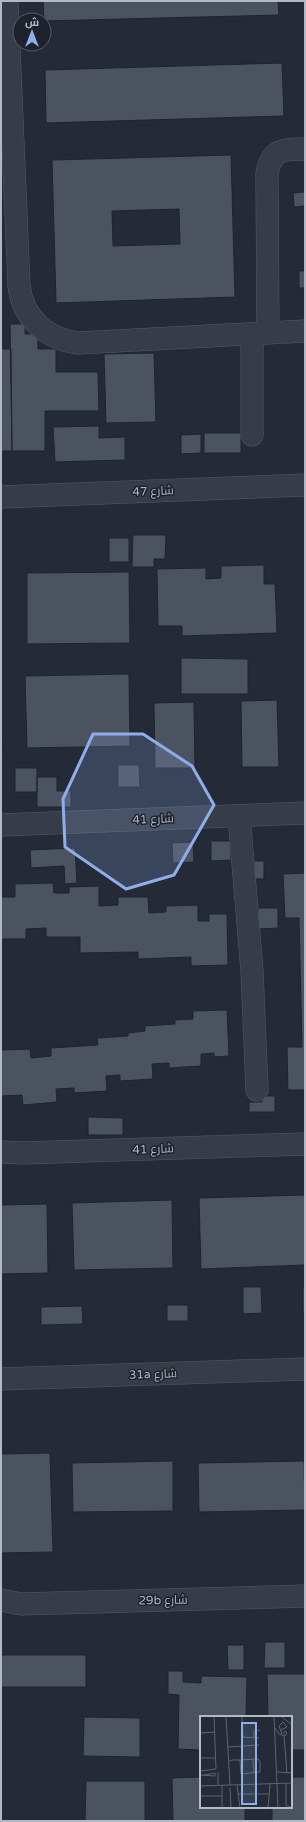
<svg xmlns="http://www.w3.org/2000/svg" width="306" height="1822" viewBox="0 0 306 1822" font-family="'Varela Round',Cairo,sans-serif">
	<rect width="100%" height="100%" fill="#242b37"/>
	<path fill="#4b5260" stroke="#1f242e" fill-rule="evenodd" d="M43,1H278L279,15L44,21Z
		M282,63L284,116L46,123L45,70Z
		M231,155L235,297L56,303L52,160ZM179,209L180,244L113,246L112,211Z
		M305,192V206L294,207L293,193Z
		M299,271H305V288H299Z
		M10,324H25V334H38V349H56V372H98L99,411H45V451H12Z
		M1,349H11L12,451H1Z
		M154,353L156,422L106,423L104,354Z
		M99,426V438L125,437V460L55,462L53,427Z
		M204,433H241V453H204Z
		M201,434V453L181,454V435Z
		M133,535H166L165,559H154V567H132Z
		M109,538H129V562H109Z
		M264,565V584H275L277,633L182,636V626H158L157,569L206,568V579L221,578V566Z
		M129,572L130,643L27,644V573Z
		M181,658L248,659V694H181Z
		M129,674L130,746L27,748L25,676Z
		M1,699L3,759H1Z
		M277,700L279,767H242L241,701Z
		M194,702L195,768H155L154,703Z
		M118,765H139L140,787H118Z
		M15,768H37V792H15Z
		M37,777H57V791H71V807H37Z
		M211,841H230L231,860L211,861Z
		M193,842L194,862L173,863L172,843Z
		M75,848L77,883L65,884L64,866L31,868L30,850Z
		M254,861H264V879H254Z
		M305,873V1090H288L287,1047H302L299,918H285L283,874Z
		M53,883L54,893H69V887L99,886V906L118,905V897H148L149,913L166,912V906L198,905V921H209V914H227L228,965L191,966V957L138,959V952L80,953V937H46V928L26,929V939H1V897H15V884Z
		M258,908H278V928L258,929Z
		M227,1010L229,1056L214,1057V1053L201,1054V1066L169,1068V1063L152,1064L153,1079L120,1081V1075L106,1076L107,1091L74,1093V1088L56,1089L57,1102L23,1105L22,1095L1,1096V1050L30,1049L31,1058L51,1056V1048L98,1045L97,1038L128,1036V1033L145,1031V1026L175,1024V1020L193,1019V1011Z
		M262,1096H275V1112H249V1102H262Z
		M88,1117L123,1118V1135H88Z
		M305,1195V1265L201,1269L199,1198Z
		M172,1200L173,1268L74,1270L72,1203Z
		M47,1204L48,1273L1,1274V1205Z
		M303,1286H305V1312H303Z
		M243,1287H261L262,1313L243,1314Z
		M167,1305H188V1321H167Z
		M82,1306L83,1324L41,1325V1307Z
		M50,1453L53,1552L1,1553V1454Z
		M173,1461V1511L73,1512L72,1463Z
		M304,1461L305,1510L199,1512L198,1463Z
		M265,1642H285V1668H264Z
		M227,1645H244V1670H228Z
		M1,1655H86V1687H1Z
		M168,1671H183V1682L201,1683V1676L247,1677L246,1717H201V1750L178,1749L179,1695L168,1694Z
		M267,1674H305V1750H291V1717H268Z
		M1,1716H2V1821H1Z
		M84,1717L140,1718V1757L83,1756Z
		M201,1777V1807H245V1821H173L172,1778Z
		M291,1777H305V1821H272V1807H291Z
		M86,1781H145V1821H85Z"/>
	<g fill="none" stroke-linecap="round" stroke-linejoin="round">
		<defs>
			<path id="street" d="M7,1L19,286C23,319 47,339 78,343L305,331
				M268,333L267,174C271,149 283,149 305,149
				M252,334V435
				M1,497L305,485
				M239,816L252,971L257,1090
				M1,825L305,813
				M1,1152L23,1153L305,1144
				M1,1379L305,1369
				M1,1600L21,1604L305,1596"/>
		</defs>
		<use href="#street" stroke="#555b65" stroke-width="23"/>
		<use href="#street" stroke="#373d48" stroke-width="22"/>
	</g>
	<path fill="#90adeb" fill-opacity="0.2" stroke="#90adeb" stroke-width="3" stroke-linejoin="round" d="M93,734H143L192,766L214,805L174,875L126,889L65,847L63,799Z"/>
	<g text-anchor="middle" stroke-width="3" stroke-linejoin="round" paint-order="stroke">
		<g font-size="12" fill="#b2b8c4" stroke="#1d222c">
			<text transform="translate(153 491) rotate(-2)" y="4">شارع 47</text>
			<text transform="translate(153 819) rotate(-2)" y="4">شارع 41</text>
			<text transform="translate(153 1149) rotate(-2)" y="4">شارع 41</text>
			<text transform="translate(153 1374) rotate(-2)" y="4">31a شارع</text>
			<text transform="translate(163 1600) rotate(-1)" y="4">29b شارع</text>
		</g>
	</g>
	<g transform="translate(200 1716)">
		<rect width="92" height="92" fill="#242b37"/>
		<path fill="none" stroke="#5d636f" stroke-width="1" d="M26,0L30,69M42,0L43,21L59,22M74,0L78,92M81,0L92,9M75,12L79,18L85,20L87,17L85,15L83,18M81,14L87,11L83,6L79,10L82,18M0,17L15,16M84,19L87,57M54,22V15L60,14M28,31L59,29M0,42H16M53,44L54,56M29,45L33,44H40L56,43H58L60,46V56L41,58L40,44M0,55L16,53L14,0M18,56V69M77,56L92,57M0,59L15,60V57L4,59M86,67V89L92,92M22,69V92M37,69L40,92M0,70L92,67M30,72L31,92M38,78H69M0,80H22M68,92L70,68"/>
		<path fill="#90adeb" fill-opacity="0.15" stroke="#90adeb" stroke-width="2" d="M42,7H56V88H42Z"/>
		<rect width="92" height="92" fill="none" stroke="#b2b8c4" stroke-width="2"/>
	</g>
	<rect width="306" height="1822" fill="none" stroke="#b2b8c4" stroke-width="4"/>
	<g transform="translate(32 32)"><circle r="19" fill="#1d222c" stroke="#595e69"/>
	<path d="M0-3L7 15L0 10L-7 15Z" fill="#90adeb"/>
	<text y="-6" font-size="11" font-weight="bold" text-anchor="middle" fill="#b2b8c4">ش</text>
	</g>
</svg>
